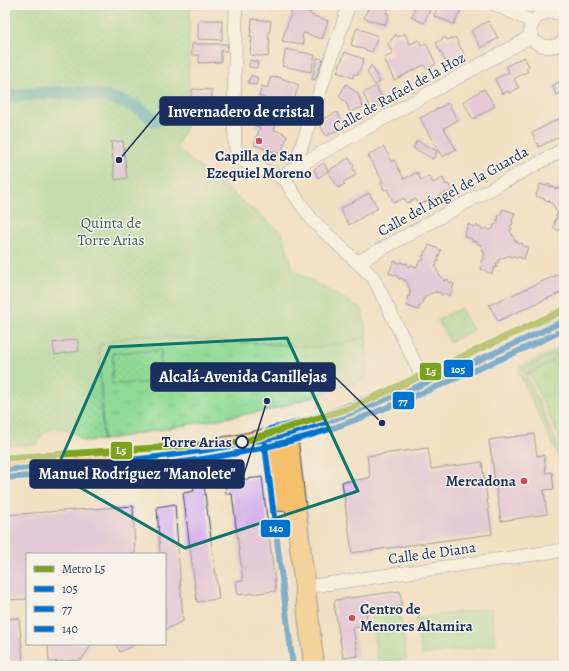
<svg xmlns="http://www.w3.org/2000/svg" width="569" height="671" viewBox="0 0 569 671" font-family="Alegreya,serif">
	<defs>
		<pattern id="park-tufts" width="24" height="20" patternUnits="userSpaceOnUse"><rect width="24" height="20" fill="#90da95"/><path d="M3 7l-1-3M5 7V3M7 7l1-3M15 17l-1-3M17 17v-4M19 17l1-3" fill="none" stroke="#7cbb83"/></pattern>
		<pattern id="garden-dots" width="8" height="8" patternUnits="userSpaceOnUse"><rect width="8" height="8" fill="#90da95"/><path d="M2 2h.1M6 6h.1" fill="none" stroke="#7cbb83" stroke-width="1.8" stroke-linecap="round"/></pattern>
	</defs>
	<rect width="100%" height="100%" fill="#f7f3e8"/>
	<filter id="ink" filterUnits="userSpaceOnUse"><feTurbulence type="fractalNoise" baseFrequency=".025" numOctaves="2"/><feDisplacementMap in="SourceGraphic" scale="8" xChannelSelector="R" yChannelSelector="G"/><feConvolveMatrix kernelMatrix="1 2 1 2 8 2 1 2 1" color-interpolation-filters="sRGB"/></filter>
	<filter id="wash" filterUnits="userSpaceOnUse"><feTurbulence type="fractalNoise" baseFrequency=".012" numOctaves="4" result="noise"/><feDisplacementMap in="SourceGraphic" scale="16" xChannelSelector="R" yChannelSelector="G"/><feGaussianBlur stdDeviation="0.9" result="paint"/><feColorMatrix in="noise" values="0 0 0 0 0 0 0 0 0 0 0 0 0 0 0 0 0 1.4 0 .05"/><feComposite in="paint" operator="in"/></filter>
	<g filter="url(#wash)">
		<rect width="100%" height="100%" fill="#f1e0c2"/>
		<path fill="#90da95" stroke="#56847a" d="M491,608L496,645L421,655L416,618Z
			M399,609L407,659L378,663L370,613Z"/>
		<path fill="url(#park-tufts)" stroke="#56847a" d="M461,308L473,330L450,342L438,320Z
			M136,335L321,347L367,337L366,380L274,409L103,440L99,345Z
			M563,347L564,348V448L530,374L525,376L520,367L559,348Z"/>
		<path fill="url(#garden-dots)" stroke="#56847a" d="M5,5H190L188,122L176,148L282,233L293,270L362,309L367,337L321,347L136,335L99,345L103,440L83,441C70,426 45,422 38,444L5,446Z
			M161,350L160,382L112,384L113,353Z
			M563,350V351L555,357L551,362L527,374L523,369Z
			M519,371L524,380L528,378L564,458V468L518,371Z"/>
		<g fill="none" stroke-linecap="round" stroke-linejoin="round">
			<path stroke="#3ca9bb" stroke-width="13" d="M5,95C17,96 29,94 42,93C73,92 107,93 136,107C143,111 149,117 156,121"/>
		</g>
		<g id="blocks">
			<path fill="#d3afed" d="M192,5H220V6L191,7Z
				M256,5H277L276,8L267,9Z
				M366,5H389L386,13L389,14L385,25L364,18L368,8L365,7Z
				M416,5H432L424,23L411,17Z
				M438,5H456L462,8L454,24L434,16Z
				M293,7L311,13V15L328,21L322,39L304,33L302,36L304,44L282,41Z
				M252,19L271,21L268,39H270L268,57L250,55L252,37H250Z
				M198,20H222V40L198,39Z
				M488,21L498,38L481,48L471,31Z
				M357,28L378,36L372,52L351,45Z
				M396,34L398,37L405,34L410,44L419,40L422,46L426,43L436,64L427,69L424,65L394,80L384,58L393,54L388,44Z
				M445,37L447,40L455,37L465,56L448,66L436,43Z
				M192,44H228L227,51H221V62L199,63V55H192Z
				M286,49L315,55L311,72L282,66Z
				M345,52L364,59L358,75L354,74L353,78L337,72Z
				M524,57L529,66L526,68L528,71L514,79L519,88L509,93L508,91L502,94L495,79L509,72L507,66Z
				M317,58L323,59L315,80L312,79Z
				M250,60L258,62L257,68L249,67Z
				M371,65L380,82L375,85L367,72Z
				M251,75L258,78L256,85L248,83Z
				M276,76L299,85L289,113L274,107L270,119L277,121L274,130L284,133L283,134L287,136L281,154L254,145L260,127L255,126L265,98L259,96L262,86L267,88L271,77L276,78Z
				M564,79V95L562,92L557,95L552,86Z
				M346,84L358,94L363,107L350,112L346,103L339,96Z
				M376,86L384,103L371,110L363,93Z
				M192,89L212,90L211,109L191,108Z
				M484,89L495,106L473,119L463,102Z
				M448,103L458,120L444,128L456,149L442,157L420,118Z
				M337,112L345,126L326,136L321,127L323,119Z
				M564,116V134L539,147L532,133Z
				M417,140L437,151L433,159L413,148Z
				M123,141L127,178L115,180L111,142Z
				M384,147L391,162L394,160L404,179L417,172L421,180L429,176L433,183L443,178L446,185L448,184L452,190L419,205L416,199L407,203L404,198L394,203L387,189L384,190L381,183L383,182L368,155Z
				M349,158L354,166L353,168L356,175L343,182L345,184L338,188L328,171L318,178L314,169L324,163L328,171Z
				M540,184L546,186L549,184L550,187L553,186L555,189L559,188L564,189V232L553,228L555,223L554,220L557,219L556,215L558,214L552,203H550L549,200L546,201L545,199L536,196Z
				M369,193L378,208L349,225L340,209Z
				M503,209L515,213L512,221L513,224L510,226L512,229L510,230L515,241H517L518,244L522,243L523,246L528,247L524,259L519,257L515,258L514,255L511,257L510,255L498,260L499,262L496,264L497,267L494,268L492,274L481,269L483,264L481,261L485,259L483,256L485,255L480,244H478L476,241L473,242L472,239L464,236L468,224L473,227L477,225L478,228L481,227L482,230L486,228L490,230L493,229L494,225L498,223L496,220L499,219L498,216L501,214Z
				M429,245L441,250L438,258L439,261L436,262L437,266H435L441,278L443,277L444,281L448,279L449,282L454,284L450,296L444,293L441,295L440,292L437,293L436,291L424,297L425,299L422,300L423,303L420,305L418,310L407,306L408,300L407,297L410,296L409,292H411L406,280L404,281L402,278L399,279L397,276L389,273L394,261L399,263L402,262L404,264L407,263L408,267L412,265L416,267L418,265L420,261L424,260L422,256L425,255L424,252L427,250Z
				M564,272V291L498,321L489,305Z
				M77,339L79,351L55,355L53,343Z
				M534,434L537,456L544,455L546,473L552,472L554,489L544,490L547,514L501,521L489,440Z
				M428,448L431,469L482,462L492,534L352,553L342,482L370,478L367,456Z
				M262,477L276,591L238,595L236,581H243L232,494H226L225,482Z
				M203,478L219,599L197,602L183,493L194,491L192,479Z
				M175,504L183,621L165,630V554H160L157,507Z
				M133,506L135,554H27V599L5,600V515Z
				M400,591L402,606L366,611L368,626L353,628L358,656L343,658L334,603L336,600Z
				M19,618L23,661L5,662V619Z
				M48,644H92L81,660L49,662Z
				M116,644H137L120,652Z"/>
		</g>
	</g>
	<g filter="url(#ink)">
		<use href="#blocks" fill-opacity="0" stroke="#3b4a6d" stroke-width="1"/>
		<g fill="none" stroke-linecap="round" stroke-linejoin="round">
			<defs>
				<path id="minor" d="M236,5L234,113L235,145L239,158L248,164L285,179L291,190L313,221L373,277L425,383
					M496,5L531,21
					M564,16C538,0 514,38 544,46C552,48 559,45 564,40
					M298,166L299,154L349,5
					M285,179L290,171L298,166L532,36
					M358,262L564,149
					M305,587L564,550"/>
				<path id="primary" d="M287,434L314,666
					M272,437L281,501
					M5,470C99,463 195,458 287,434C326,424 364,408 401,393C456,370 510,346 564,321"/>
			</defs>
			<use href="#minor" stroke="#3b4a6d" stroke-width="14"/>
			<use href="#primary" stroke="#3b4a6d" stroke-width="22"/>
			<use href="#minor" stroke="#fff" stroke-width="13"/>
			<use href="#primary" stroke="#f6c06b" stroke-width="20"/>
			<defs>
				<path id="bus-1" d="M5,470C100,463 195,457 287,434C329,423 369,406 409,390C461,368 513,345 564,321"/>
				<path id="bus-2" d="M6,478C101,471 197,466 290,441C333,430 374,413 415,396C465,375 515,353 564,330"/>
				<path id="bus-3" d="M293,666L264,438L265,433L270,429C317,419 360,401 405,383C457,361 509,337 561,314"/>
			</defs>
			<use href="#bus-1" stroke="#f7f3e8" stroke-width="9"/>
			<use href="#bus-2" stroke="#f7f3e8" stroke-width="9"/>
			<use href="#bus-3" stroke="#f7f3e8" stroke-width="9"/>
			<use href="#bus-1" stroke="#0072ce" stroke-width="6"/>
			<use href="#bus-2" stroke="#0072ce" stroke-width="6"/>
			<use href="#bus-3" stroke="#0072ce" stroke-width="6"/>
			<defs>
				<path id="metro-1" d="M5,458L242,442L353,407L564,310"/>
			</defs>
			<use href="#metro-1" stroke="#f7f3e8" stroke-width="10"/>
			<use href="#metro-1" stroke="#7da21d" stroke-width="7"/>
		</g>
	</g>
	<path d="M0 0H569V671H0ZM287,338L358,491L185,548L55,473L110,347Z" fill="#f1e0c2" fill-opacity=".55" fill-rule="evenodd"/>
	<path fill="none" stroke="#0f766e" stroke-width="3" stroke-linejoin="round" d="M287,338L358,491L185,548L55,473L110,347Z"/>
	<g fill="#d1495b" stroke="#f7f3e8" stroke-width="1.5">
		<circle cx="259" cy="141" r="4"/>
		<circle cx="524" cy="481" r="4"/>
		<circle cx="352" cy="618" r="4"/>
	</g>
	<circle fill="#f7f3e8" stroke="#1b2f5e" stroke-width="2" cx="242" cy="442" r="6"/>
	<g text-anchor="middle" stroke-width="3" stroke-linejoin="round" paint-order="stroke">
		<g font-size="15" fill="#1b2f5e" stroke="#f7f3e8">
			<text transform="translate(399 92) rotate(-29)" y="5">Calle de Rafael de la Hoz</text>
			<text transform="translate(453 191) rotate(-29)" y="5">Calle del Ángel de la Guarda</text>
			<text transform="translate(432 553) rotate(-8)" y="5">Calle de Diana</text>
		</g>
		<g font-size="15" font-weight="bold" fill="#1b2f5e" stroke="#f7f3e8">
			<text x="259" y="161">Capilla de San<tspan x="259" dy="17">Ezequiel Moreno</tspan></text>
			<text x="516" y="486" text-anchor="end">Mercadona</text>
			<text x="360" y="614" text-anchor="start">Centro de<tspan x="360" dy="17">Menores Altamira</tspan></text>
		</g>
		<g font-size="15" fill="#385a6c" stroke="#f7f3e8">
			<text x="111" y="228">Quinta de<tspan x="111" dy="17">Torre Arias</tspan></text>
		</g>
		<g font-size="15" font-weight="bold" fill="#1b2f5e" stroke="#f7f3e8" text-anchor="end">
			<text x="232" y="447">Torre Arias</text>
		</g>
	</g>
	<path fill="none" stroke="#1b2f5e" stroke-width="1.5" d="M119 160L160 111M382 423L335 377M267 401L244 474"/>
	<g fill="#1b2f5e" stroke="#f7f3e8" stroke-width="1.5">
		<circle cx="119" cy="160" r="4"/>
		<circle cx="382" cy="423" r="4"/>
		<circle cx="267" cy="401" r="4"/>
	</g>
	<g fill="#1b2f5e" stroke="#1b2f5e" stroke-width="1.5">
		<rect x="160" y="97" width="163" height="28" rx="4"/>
		<rect x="151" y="363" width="184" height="28" rx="4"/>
		<rect x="30" y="460" width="214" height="28" rx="4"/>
	</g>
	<g font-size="16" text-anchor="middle" font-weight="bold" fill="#fff">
		<text x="241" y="117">Invernadero de cristal</text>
		<text x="243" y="382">Alcalá-Avenida Canillejas</text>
		<text x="137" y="479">Manuel Rodríguez "Manolete"</text>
	</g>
	<g stroke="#f7f3e8" stroke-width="1.5">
		<rect x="443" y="359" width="31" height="19" rx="4" fill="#0072ce"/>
		<rect x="419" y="362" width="23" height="19" rx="4" fill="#7da21d"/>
		<rect x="392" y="391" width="23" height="19" rx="4" fill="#0072ce"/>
		<rect x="110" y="441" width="23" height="19" rx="4" fill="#7da21d"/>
		<rect x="260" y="519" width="31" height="19" rx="4" fill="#0072ce"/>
	</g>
	<g font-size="11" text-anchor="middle" font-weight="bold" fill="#fff">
		<text x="458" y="373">105</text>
		<text x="431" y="375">L5</text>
		<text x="403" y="405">77</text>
		<text x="121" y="454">L5</text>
		<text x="276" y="532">140</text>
	</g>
	<rect width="569" height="671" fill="none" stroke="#f7f3e8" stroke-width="20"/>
	<rect x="26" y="553" width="140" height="92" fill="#f7f3e8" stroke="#9fa5b1"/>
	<rect x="34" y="566" width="20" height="6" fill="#7da21d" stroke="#9fa5b1"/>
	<text x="62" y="573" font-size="12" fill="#1b2f5e">Metro L5</text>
	<rect x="34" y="586" width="20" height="6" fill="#0072ce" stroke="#9fa5b1"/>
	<text x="62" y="593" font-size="12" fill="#1b2f5e">105</text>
	<rect x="34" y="606" width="20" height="6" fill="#0072ce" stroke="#9fa5b1"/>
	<text x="62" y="613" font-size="12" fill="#1b2f5e">77</text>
	<rect x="34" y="626" width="20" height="6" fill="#0072ce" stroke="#9fa5b1"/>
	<text x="62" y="633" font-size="12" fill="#1b2f5e">140</text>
</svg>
